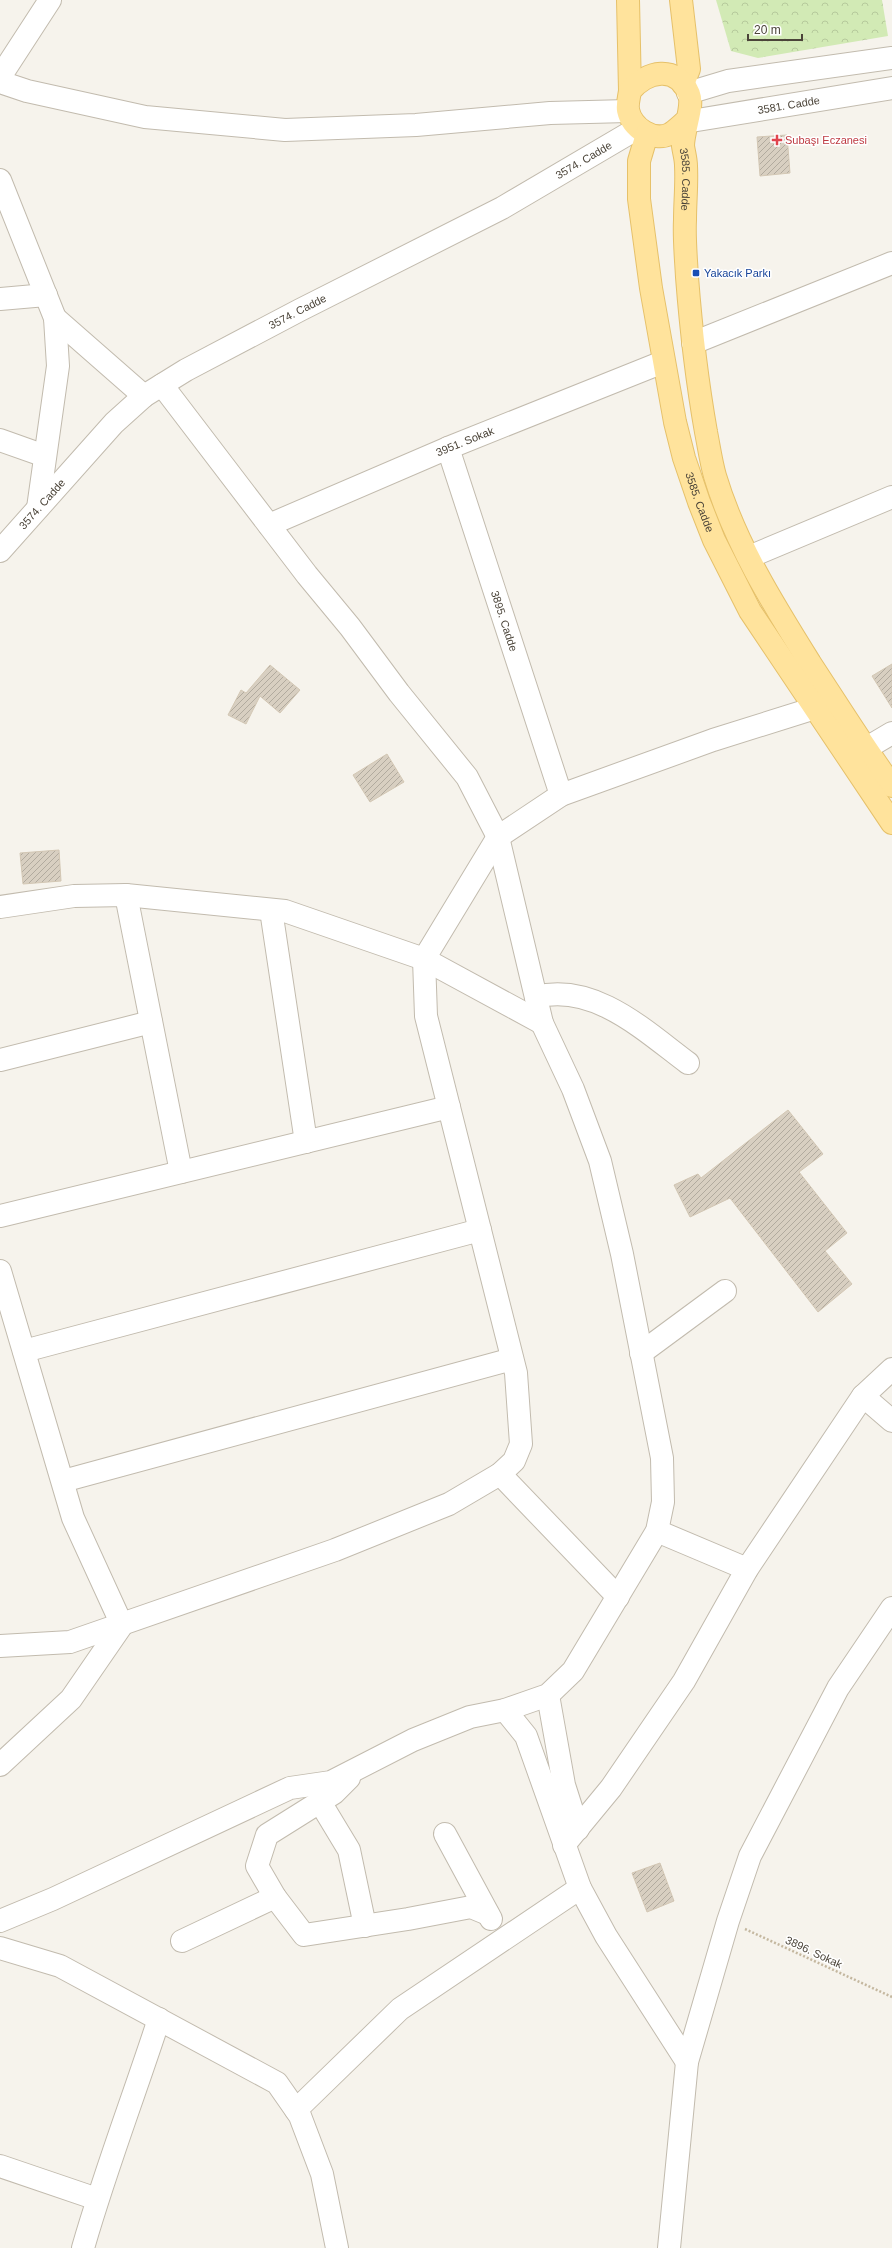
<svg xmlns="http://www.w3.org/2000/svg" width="892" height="2248" viewBox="0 0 892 2248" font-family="Arial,sans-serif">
	<defs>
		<pattern id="park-crowns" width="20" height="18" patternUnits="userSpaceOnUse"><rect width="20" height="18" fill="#d2eab5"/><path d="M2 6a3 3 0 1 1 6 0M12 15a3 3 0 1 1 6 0" fill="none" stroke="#b6ca9c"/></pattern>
		<pattern id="building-hatch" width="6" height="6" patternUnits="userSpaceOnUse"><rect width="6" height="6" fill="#d8cfc1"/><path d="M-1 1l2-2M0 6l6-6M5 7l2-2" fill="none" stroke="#b1aa9e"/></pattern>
	</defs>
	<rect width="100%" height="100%" fill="#f6f3ec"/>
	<path fill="url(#park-crowns)" d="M716,0H882L888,36L758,58L731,51Z"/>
	<path fill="url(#building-hatch)" stroke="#d3c7b4" d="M787,135L790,173L760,176L757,137Z
		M892,664V708L872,676Z
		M270,665L300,690L280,713L260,696L246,724L228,715L241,690L246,693Z
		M387,754L404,782L370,802L353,775Z
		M59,850L61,881L23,884L20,853Z
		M788,1110L823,1154L799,1172L847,1233L825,1251L852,1284L818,1312L730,1198L690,1217L674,1185L698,1174L701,1178Z
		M660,1863L674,1901L647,1912L632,1873Z"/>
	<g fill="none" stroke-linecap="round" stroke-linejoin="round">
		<defs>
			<g id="minor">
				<path d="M0,77L50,0"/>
				<path d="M0,82L27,91L145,117L285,130L416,125L550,113L628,111"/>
				<path d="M688,93L728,81L892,58"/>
				<path id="s1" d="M685,122L892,88"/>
				<path d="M0,180L55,318L58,366L38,508"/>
				<path d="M0,299L46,295"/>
				<path d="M55,318L144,396"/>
				<path d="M693,343L892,263"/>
				<path d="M0,440L45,456"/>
				<path id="s2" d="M448,448L561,795"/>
				<path id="s3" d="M269,525L448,448L663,362"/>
				<path id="s4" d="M0,551L114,423L144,396L186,370L300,310L502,208L638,128"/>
				<path d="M749,557L892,497"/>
				<path d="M865,749L892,733"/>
				<path d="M126,895L181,1172"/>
				<path d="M0,907L74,896L126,895L285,911L424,959L542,1023"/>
				<path d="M271,910L306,1142"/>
				<path d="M536,997C594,982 645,1031 688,1063"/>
				<path d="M0,1060L151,1022"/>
				<path d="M0,1216L449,1107"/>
				<path d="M0,1271L73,1518L122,1625L71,1699L0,1765"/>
				<path d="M24,1351L480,1230"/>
				<path d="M641,1353L725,1291"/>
				<path d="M863,1396L892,1421"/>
				<path d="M500,1474L618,1597"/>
				<path d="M63,1481L512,1359"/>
				<path d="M657,1531L747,1569"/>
				<path d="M0,1646L70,1642L335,1550L449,1504L500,1474L514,1461L521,1444L516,1373L426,1016L424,959L498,837L561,795L713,740L815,708"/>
				<path d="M548,1695L564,1785L578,1829"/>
				<path d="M505,1710L526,1736L580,1888L606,1936L687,2062"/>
				<path d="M349,1778L334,1793L267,1835L257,1866L275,1897L304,1935L408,1919L471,1907L488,1914"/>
				<path d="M320,1802L349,1850L365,1926"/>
				<path d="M445,1834L491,1919"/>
				<path d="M564,1845L611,1788L684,1681L747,1569L863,1396L892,1369"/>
				<path d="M0,1921L53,1899L290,1788L331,1782L413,1740L470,1717L505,1710L548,1695L573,1671L657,1531L663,1502L662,1458L622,1254L600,1161L573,1089L542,1023L498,837L467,777L399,693L350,627L307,575L162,385"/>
				<path d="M182,1941L275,1897"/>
				<path d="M0,1948L60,1966L277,2083L300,2116L322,2174L337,2248"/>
				<path d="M296,2110L400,2009L580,1888"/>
				<path d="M0,2166L97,2199"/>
				<path d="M83,2248C105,2171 134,2096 159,2019"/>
				<path d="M669,2248L687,2062L728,1921L750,1856L838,1688L892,1608"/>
			</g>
			<g id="major">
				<path d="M628,0L630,91"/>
				<path d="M681,0L689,69L683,84"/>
				<path id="s5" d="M685,122C680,126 675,131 670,134C653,142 632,128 628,110C627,104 629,98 630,91C646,71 677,64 689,94C694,107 683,130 683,146C684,153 686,159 686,166C687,184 685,202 685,220C684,239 686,258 687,277C691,329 697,381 706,432C709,447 711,462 715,476C735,543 773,604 810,663C837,704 863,746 892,786"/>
				<path id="s6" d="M647,134L639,161V199L651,288L675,422L684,458L699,502L714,540L750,611L892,823"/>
			</g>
		</defs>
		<use href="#minor" stroke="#c2bbae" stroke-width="24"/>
		<use href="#major" stroke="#e6c16a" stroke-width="24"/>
		<path stroke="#c4b79f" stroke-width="2.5" stroke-dasharray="2 2" stroke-linecap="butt" d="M745,1929L892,1997"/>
		<use href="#minor" stroke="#fff" stroke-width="22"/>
		<use href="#major" stroke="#ffe39c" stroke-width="22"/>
	</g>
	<path fill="#e0444e" stroke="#fff" stroke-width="1.5" d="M775 134h4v4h4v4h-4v4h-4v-4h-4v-4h4z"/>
	<rect fill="#1a4fb4" stroke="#fff" stroke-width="1.5" x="692" y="269" width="8" height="8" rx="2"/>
	<g text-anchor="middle" stroke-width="3" stroke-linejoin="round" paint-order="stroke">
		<g font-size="11" fill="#4b4439" stroke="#fff">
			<text dy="4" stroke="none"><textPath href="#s1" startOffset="105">3581. Cadde</textPath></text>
			<text dy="4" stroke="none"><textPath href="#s4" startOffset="711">3574. Cadde</textPath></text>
			<text dy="4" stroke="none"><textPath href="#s5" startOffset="253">3585. Cadde</textPath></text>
			<text dy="4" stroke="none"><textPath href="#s4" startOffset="387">3574. Cadde</textPath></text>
			<text dy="4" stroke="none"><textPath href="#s3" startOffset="213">3951. Sokak</textPath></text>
			<text dy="4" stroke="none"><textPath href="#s6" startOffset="376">3585. Cadde</textPath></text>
			<text dy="4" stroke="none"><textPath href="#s4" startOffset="63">3574. Cadde</textPath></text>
			<text dy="4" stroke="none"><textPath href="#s2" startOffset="182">3895. Cadde</textPath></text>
			<text transform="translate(814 1952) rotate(25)" y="4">3896. Sokak</text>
		</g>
		<g font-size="11" fill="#be3a42" stroke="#fff" text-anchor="start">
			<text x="785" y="144">Subaşı Eczanesi</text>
		</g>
		<g font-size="11" fill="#164399" stroke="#fff" text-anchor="start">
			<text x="704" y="277">Yakacık Parkı</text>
		</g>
	</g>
	<path d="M748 34v6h54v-6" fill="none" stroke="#4b4439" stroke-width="2"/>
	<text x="754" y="34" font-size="12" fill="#4b4439" stroke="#ffffff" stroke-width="3" paint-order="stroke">20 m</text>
</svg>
